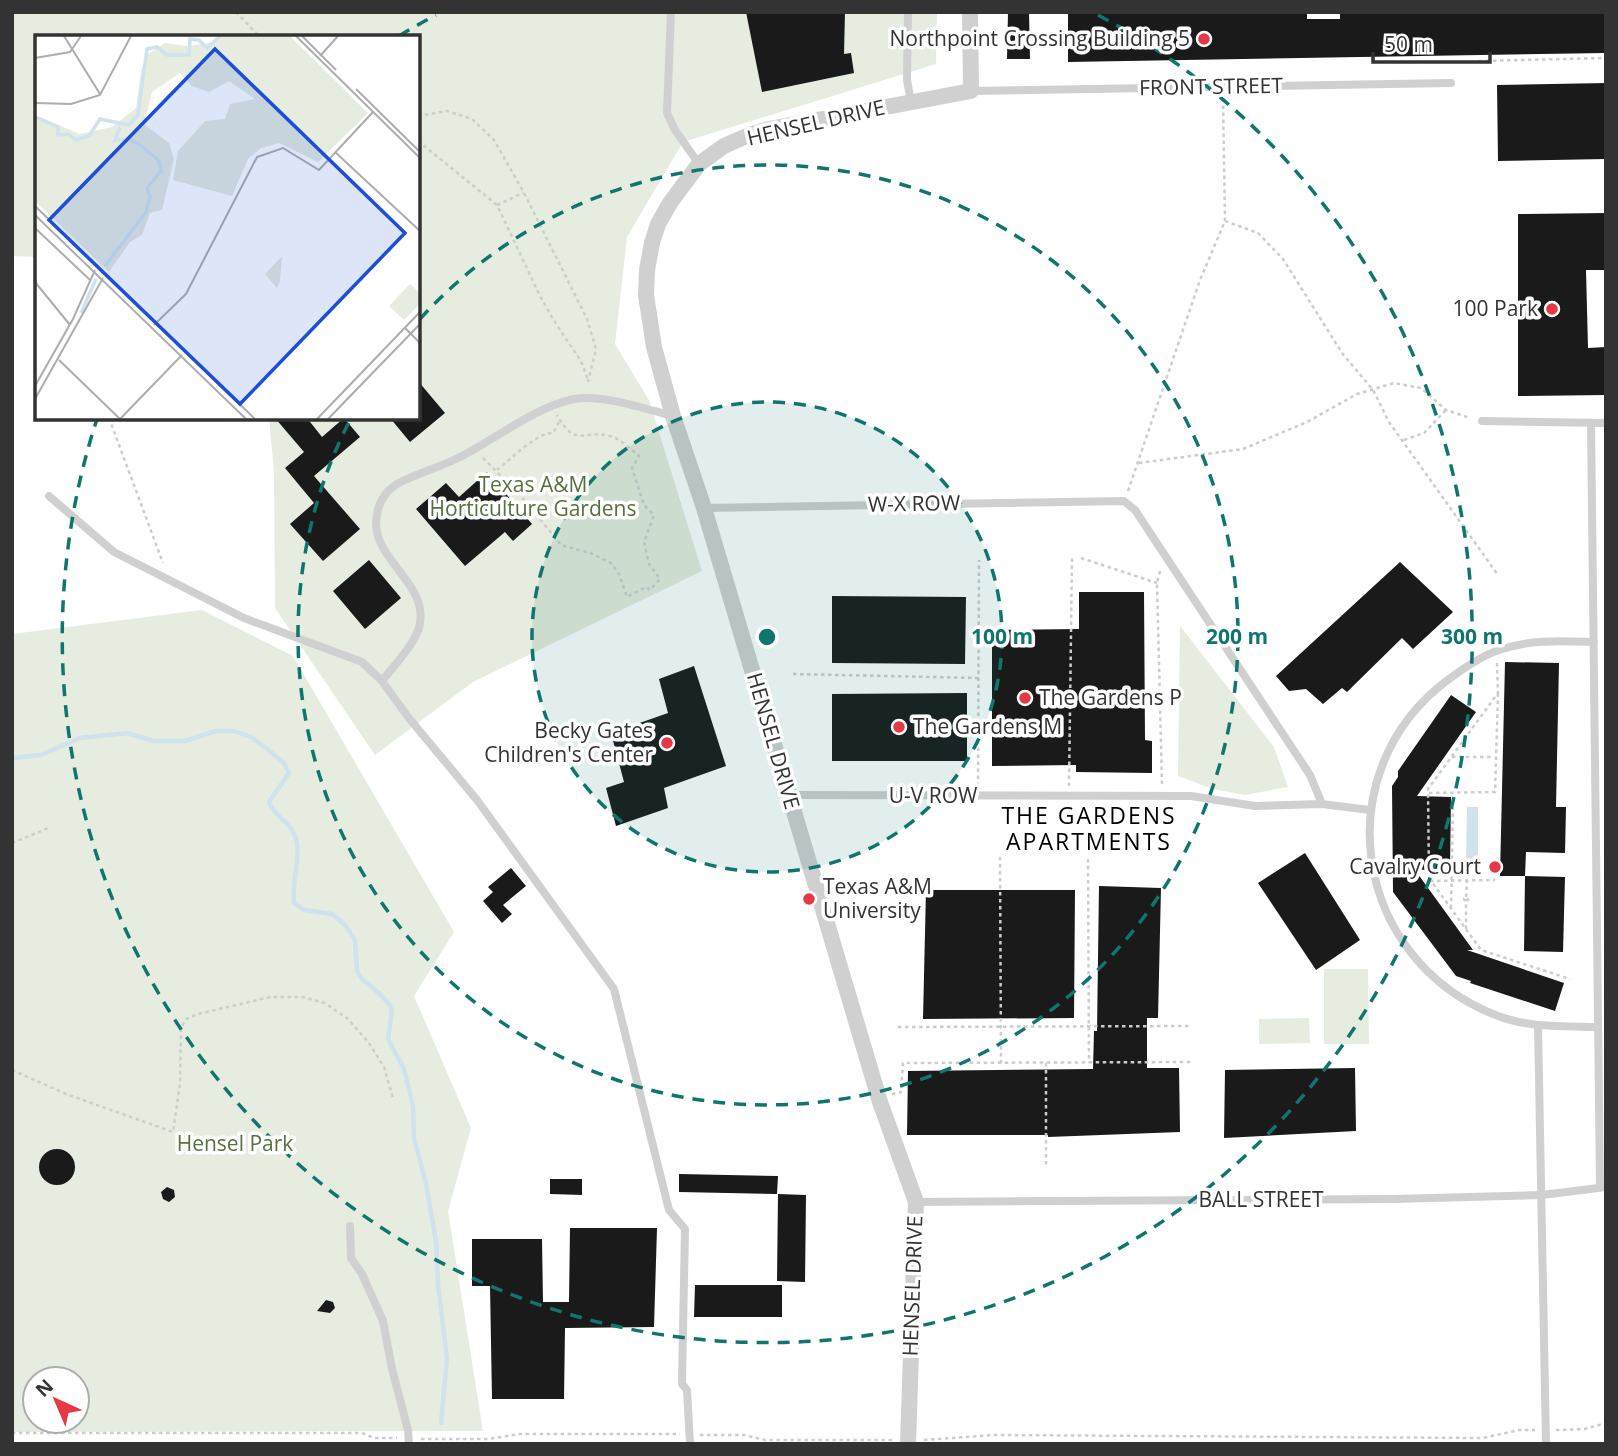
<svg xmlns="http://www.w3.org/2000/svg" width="1618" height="1456" viewBox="0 0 1618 1456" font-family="'Open Sans',sans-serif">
	<rect width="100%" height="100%" fill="#fff"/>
	<path fill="#e6ecdf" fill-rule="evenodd" d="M12,12H937L936,64L683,142L627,237L615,344L649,400L702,571L473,682L375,755L275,608L274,471L269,418H418V37H37V257L12,256Z
		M202,610L293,656L454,932L414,996L471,1128L448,1211L483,1431L12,1432V634ZM35,1379H77V1421H35Z
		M1180,626L1274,747L1288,787L1245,795L1213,789L1178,776Z
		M1324,969H1368L1369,1044H1324Z
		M1309,1018L1310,1043L1259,1044V1019Z"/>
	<path fill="#cfe2ee" d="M1467,807H1478V861H1466Z"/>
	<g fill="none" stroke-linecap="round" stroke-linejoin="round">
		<path stroke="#cfe2ee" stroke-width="4.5" d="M12,758L41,755L80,738L127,733L154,741H185L216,731H234L251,737L266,748L284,763L289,773L269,802C276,818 287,820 293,832C304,850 291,880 294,903L304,910L332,914L345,925L355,940L357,971L361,978L380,994L390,1005L392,1012L388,1039L404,1069L413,1106L414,1138L426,1184L436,1241L438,1284L447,1359L441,1423"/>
	</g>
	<path fill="#1a1a1a" d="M746,12H845L844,54L851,53L854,73L762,92Z
		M1008,12H1029L1030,59H1007Z
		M1068,12H1307V19H1340V12H1606V53L1068,62Z
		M1606,83V159L1498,161L1497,85Z
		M1606,213V270H1586L1588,348L1606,347V395L1518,396V214Z
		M418,381L445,413L410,442L390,418H418Z
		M275,418H307L322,437L344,418L360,437L314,476L360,529L323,561L290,524L314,503L285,468L304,452Z
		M487,472L532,524L513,541L505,532L465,566L416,509L446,483L459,497Z
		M369,560L401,598L365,629L333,591Z
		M1400,562L1453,612L1413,649L1402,638L1347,692L1342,688L1323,704L1306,689L1289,691L1276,676Z
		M1079,592H1144L1145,740L1152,741V773L1076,772V765L992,766V630L1079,629Z
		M832,596L966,597L965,664L832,663Z
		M1505,662L1559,663L1556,807H1566L1565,853L1526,852L1525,876H1500Z
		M694,666L726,766L664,788L668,808L616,826L606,788L624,782L611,733L668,713L659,679Z
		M967,693V761H832V694Z
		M1451,695L1476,712L1417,796L1451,797L1450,869L1415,870L1473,950H1467L1564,983L1555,1011L1470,983L1471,981L1456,976L1393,892L1392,786L1398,777V771Z
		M1305,853L1360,940L1316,970L1258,883Z
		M511,868L526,886L503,905L512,914L502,923L483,901L493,892L488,887Z
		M1525,876L1565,877L1563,952L1524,951Z
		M1099,886L1161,888L1158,1018H1147V1068H1179L1180,1132L1048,1137V1135H907L908,1071L1093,1069L1094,1031H1097Z
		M926,890H1075L1074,1018L923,1019Z
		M1355,1068L1356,1131L1224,1138L1225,1070Z
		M39 1167a18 18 0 1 1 36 0a18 18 0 1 1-36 0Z
		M679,1174L778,1176L777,1194L679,1192Z
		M550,1179H582V1195L550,1194Z
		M167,1187L174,1190L175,1197L169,1202L163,1199L161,1192Z
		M778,1194L806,1195L805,1282L777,1281Z
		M570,1228H657L654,1327L565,1328L564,1399H492L490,1286H472V1239H542L543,1302H569Z
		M695,1285H782V1317H694Z
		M326,1300L333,1302L335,1308L330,1313L317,1311Z"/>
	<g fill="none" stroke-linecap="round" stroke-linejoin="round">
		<path stroke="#cdcdcd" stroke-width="2.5" stroke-dasharray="3.5 3.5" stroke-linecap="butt" d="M236,12L260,37
			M1479,61L1606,58
			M418,116L447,111L472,119L494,140L524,193L587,319L596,349L588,382
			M418,141L497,205L540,296L556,324L581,361L588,380
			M497,205L523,193
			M1225,221L1258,233L1283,259L1342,353L1373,390L1389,422L1498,575
			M109,418L163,563
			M1404,440L1424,433L1446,410
			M483,458L521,496L561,545L590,553L611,563L619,574L627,597L646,587L650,590L660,579L649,564L644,542L654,515L644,505L632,468L639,456C631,449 620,439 610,436C583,429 576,449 557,415
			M1139,463L1243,449L1307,422L1357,394L1394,383L1421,388L1446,410L1470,418
			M497,470C510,460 537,432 553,433L560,420
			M1128,491L1200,280L1225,221L1223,98
			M1081,558L1157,583
			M1160,571L1157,583L1162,784
			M1497,663L1498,693L1428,789L1429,878L1481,950L1570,979
			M793,674L978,678
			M1452,757H1494
			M978,786L979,560
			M1069,786L1072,558
			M1429,793L1495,792L1498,694
			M12,843L51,827
			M1000,857L1001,1063
			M1088,859L1089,1063
			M1430,881L1495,880
			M1466,897L1467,880
			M1451,908L1453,802
			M1466,929V902L1464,899L1466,897L1468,900L1466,902
			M898,1027L1192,1026
			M1046,1063V1165
			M12,1070L66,1094L173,1132L180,1083L181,1028L186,1019L198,1014L270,997H302L325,1003L348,1019L369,1043L384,1067L393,1098
			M892,1094L901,1092L903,1063L1193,1062
			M1556,1430L1585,1429L1606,1423
			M12,1433H362L374,1438H397
			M700,1435H744L765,1440H893
			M421,1439H488L520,1434H680
			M924,1440L994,1435L1483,1438L1519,1430H1535"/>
		<path stroke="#d0d0d0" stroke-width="8" d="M671,12L667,113L675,130L699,164
			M908,12L907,80L911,102
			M971,91L1451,83
			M1482,421L1606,423
			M1591,423L1600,1187
			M49,496L114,552L244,618L362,662L382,681L408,717L477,800L614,989L669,1210L685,1229L682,1384L687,1390L690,1444
			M704,508L1124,501L1135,510L1310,775L1322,804
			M1594,642C1562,641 1530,639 1499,650C1481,656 1464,668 1449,679C1323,772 1353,961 1498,1016C1530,1028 1564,1026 1598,1027
			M382,681C393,667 418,641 420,623C427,580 368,558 377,514C379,502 386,491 397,484C415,474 437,468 456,459C492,442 536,406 574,399C604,394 644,409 673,416
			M789,795L1191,796L1255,806L1322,804L1370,810
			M1538,1026L1546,1444
			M916,1202L1393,1199L1542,1195L1606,1187
			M350,1226L351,1258L362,1274L383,1321L392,1369L408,1430L409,1444"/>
		<path stroke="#d0d0d0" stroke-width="16" d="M908,1444L916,1202L880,1102L704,508L673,416L654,347L646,295L647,270L652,243L658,224L670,203L699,164L724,146L749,135L769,129L971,91L970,12"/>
	</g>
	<circle cx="767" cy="637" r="235" fill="#0f766e" fill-opacity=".12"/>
	<g fill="none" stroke="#0f766e" stroke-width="3.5" stroke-dasharray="12 9">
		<circle cx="767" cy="637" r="235"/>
		<path d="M420 319A470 470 0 1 1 350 420"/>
		<path d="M399 36A705 705 0 0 1 436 15M1098 15A705 705 0 1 1 97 419"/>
	</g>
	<g fill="#e63946" stroke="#fff" stroke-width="2.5">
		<circle cx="1204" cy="39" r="7"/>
		<circle cx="1552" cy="309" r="7"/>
		<circle cx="1025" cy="698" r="7"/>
		<circle cx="899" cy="727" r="7"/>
		<circle cx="667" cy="743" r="7"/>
		<circle cx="1495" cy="867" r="7"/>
		<circle cx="809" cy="899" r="7"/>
	</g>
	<g text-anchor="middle" stroke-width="7" stroke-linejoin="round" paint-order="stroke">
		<g font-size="21" fill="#333" stroke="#fff" text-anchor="end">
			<text x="1190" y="46">Northpoint Crossing Building 5</text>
			<text x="1538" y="316">100 Park</text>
			<text x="1039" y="705" text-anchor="start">The Gardens P</text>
			<text x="913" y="734" text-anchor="start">The Gardens M</text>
			<text x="653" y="738">Becky Gates<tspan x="653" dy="24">Children's Center</tspan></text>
			<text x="1481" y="874">Cavalry Court</text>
			<text x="823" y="894" text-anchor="start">Texas A&amp;M<tspan x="823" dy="24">University</tspan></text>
		</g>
		<g font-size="21" fill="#333" stroke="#fff">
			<text transform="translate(1211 87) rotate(-1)" y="7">FRONT STREET</text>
			<text transform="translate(816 123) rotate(-13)" y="7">HENSEL DRIVE</text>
			<text transform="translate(914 504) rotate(-1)" y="7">W-X ROW</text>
			<text transform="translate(773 741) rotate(74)" y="7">HENSEL DRIVE</text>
			<text x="933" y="803">U-V ROW</text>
			<text x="1261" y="1207">BALL STREET</text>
			<text transform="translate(913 1286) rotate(-88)" y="7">HENSEL DRIVE</text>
		</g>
		<g font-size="21" fill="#56703f" stroke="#fff">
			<text x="533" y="492">Texas A&amp;M<tspan x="533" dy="24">Horticulture Gardens</tspan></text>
			<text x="235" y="1151">Hensel Park</text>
		</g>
		<g font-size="23" letter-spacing="2" fill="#000" stroke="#fff">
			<text x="1089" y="824">THE GARDENS<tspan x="1089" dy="26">APARTMENTS</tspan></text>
		</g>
	</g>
	<g transform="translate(35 35)">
		<rect width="385" height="385" fill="#fff"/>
		<path d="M183,1H255L333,78L283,127L244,108L226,113L213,124L197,161L138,145L143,116L170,86L190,84L195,69L220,64L194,46L174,57L157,51L145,38L117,57L109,89L134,108L139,124L127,175L115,178L107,200L95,207L74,237L0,166V80L45,99L77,92L101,73L106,36L113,19L130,8L153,11L180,7ZM247,221L245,246L242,253L230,239ZM375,249L385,258V269L369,285L354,271Z" fill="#e6ecdf"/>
		<path fill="none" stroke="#cfe2ee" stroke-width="3.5" d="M0,82L23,92V100L33,99L41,105L54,101L65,84L94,90L103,80L112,14L122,12L132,20H154L155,4L164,5L172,13L185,1M70,231L111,177L115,162L112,153L126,136L124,126L105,110L94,104L80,105L85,92M46,278L61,244"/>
		<path fill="none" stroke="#adadad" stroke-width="2" d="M29,1L65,59M261,1L385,123M267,1L301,35M285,21L303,1M0,23L35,17L46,1M321,54L385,117M0,68L36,69L65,60L96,1M300,117L385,196M0,171L220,384M0,180L211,384M0,193L55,245M0,247L35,290M119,290L151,259L222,122L248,113L284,135L338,77M370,293L385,308M24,325L85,384M0,351L38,284L60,235M0,364L68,243M85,384L147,320M282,384L385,277M293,384L385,289"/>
		<path fill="#1d4ed8" fill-opacity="0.15" stroke="#1d4ed8" stroke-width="3.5" d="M180,14L370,198L205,369L14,185Z"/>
		<rect width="385" height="385" fill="none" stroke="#333" stroke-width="3.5"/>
	</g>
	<circle cx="767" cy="637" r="10" fill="#0f766e" stroke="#fff" stroke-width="3.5"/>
	<g font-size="21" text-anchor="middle" font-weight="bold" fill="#0f766e" stroke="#fff" stroke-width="7" stroke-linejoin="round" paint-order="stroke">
		<text x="1002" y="644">100 m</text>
		<text x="1237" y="644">200 m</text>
		<text x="1472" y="644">300 m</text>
	</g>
	<rect width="1618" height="1456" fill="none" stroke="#333333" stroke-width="28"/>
	<g transform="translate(56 1400) rotate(316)"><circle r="33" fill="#ffffff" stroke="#adadad" stroke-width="2"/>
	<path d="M0-5L12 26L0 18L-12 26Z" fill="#e63946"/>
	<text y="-10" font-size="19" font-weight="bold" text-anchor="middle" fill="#333333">N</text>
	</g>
	<path d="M1373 52v10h117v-10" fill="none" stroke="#333333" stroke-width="3.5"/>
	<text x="1384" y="52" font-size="21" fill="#333333" stroke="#ffffff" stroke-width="5" paint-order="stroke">50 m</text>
</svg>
